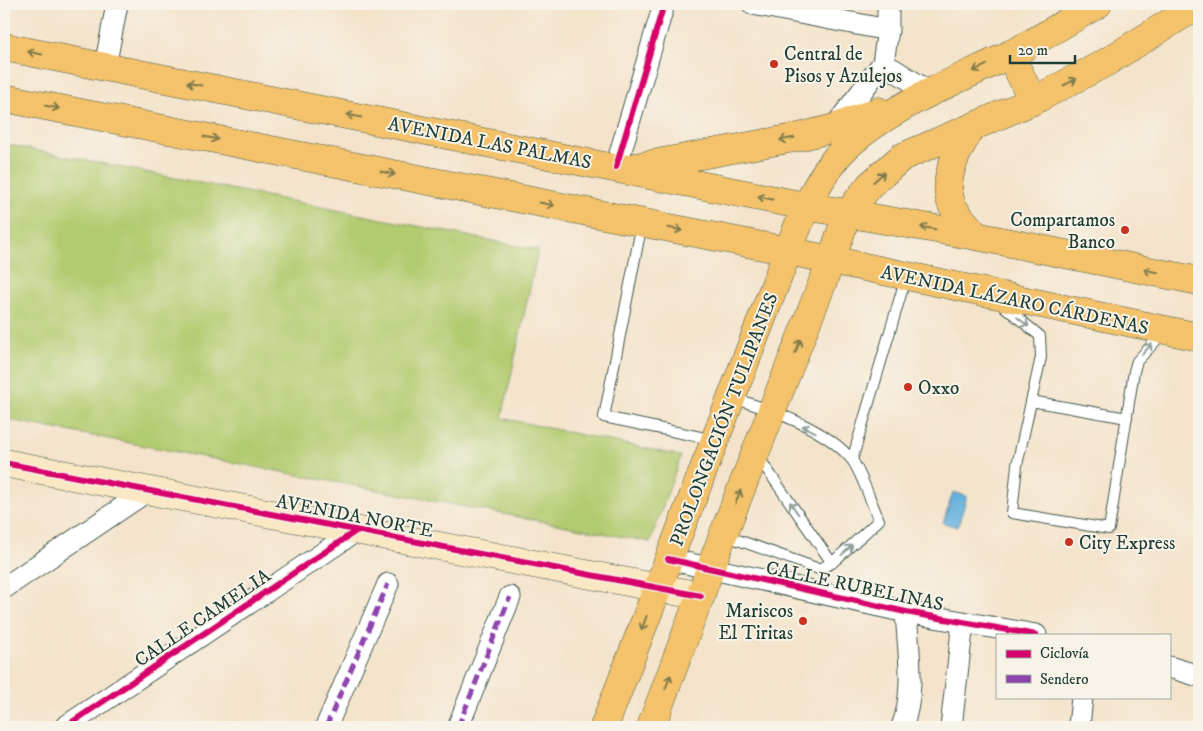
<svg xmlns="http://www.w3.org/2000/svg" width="1203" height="731" viewBox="0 0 1203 731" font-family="'IM FELL DW Pica',serif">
	<rect width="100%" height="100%" fill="#f7f3e8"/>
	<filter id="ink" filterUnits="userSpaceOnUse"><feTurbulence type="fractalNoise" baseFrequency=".02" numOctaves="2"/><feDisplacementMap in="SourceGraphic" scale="10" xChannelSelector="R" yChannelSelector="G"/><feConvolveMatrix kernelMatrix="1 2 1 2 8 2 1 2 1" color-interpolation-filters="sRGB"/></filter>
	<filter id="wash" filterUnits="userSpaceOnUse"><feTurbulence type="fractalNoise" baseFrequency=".0096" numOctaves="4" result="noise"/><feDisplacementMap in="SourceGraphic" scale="20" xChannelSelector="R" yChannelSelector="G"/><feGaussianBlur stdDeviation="1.12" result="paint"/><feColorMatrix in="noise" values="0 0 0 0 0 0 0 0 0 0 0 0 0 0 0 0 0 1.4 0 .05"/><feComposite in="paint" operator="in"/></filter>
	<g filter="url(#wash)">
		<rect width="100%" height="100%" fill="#f4e3ca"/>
		<path fill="#b3cb70" stroke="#698452" d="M4,144L538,250L502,418L681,456L650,542L4,419Z"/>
		<path fill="#65b1de" stroke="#427789" d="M953,492L967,496L958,527L943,523Z"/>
	</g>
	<g filter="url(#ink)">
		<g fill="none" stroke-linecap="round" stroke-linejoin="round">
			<defs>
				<path id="lane" d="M642,223L604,417L715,440
					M1000,303L1040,336L1041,357L1017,465L1012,513L1109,529L1134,371L1137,361L1164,332
					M1031,401L1127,418
					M757,455L832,563
					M852,460L906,277
					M724,535L819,569L832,563L879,520C872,505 861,472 852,460C826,428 771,410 733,398"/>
				<path id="street" d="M753,4L888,30
					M883,63L929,92
					M105,67L117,4
					M834,128L883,63L888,30V4
					M616,167L664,4
					M668,559L906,612L1036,635
					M4,588L147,491
					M1169,667L1199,676
					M65,727L356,531
					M326,727L388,584
					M458,727L510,597
					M902,727C916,691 908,649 906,612
					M951,727L963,622
					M1079,727L1082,697"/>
				<path id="secondary" d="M4,463L701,596"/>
				<path id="primary" d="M4,47L805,206L976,236L1199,281
					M4,98L788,251L1199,337
					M604,727L788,251
					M651,727L723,535L831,261"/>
				<path id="highway" d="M1010,54L1033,101
					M970,129C957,152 939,182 954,209C960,218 969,227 976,236
					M625,169L799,137L834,128L878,111
					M788,251C801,217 820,171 847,146C894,104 954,82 1009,55C1039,40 1068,21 1098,4
					M831,261L847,214L870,185L902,157L1033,101L1105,63L1187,12L1195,4"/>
			</defs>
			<use href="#lane" stroke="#3f564a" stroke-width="12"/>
			<use href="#street" stroke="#3f564a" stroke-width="23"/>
			<use href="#secondary" stroke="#3f564a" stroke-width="29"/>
			<use href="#primary" stroke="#3f564a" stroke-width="29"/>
			<use href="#highway" stroke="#3f564a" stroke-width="29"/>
			<use href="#lane" stroke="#fff" stroke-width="10"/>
			<use href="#street" stroke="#fff" stroke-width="21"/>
			<use href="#secondary" stroke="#fae7c3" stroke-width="28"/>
			<use href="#primary" stroke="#f3c26a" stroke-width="28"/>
			<use href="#highway" stroke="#f3c26a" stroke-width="28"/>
			<path stroke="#8e44ad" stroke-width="5" stroke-dasharray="10 5" stroke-linecap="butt" d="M326,727L388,584
				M458,727L510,597"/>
			<defs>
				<path id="cycleway" d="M616,167L664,4
					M4,463L701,596
					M668,559L906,612L1036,635
					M65,727L356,531"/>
			</defs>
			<use href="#cycleway" stroke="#f7f3e8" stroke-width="9"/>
			<use href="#cycleway" stroke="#d6006c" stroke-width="6"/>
		</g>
		<defs><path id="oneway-shaft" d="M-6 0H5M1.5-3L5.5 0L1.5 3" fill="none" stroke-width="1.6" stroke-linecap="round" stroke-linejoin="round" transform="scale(1.25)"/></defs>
		<g stroke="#7e794c">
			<use href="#oneway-shaft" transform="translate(35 53) rotate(-169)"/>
			<use href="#oneway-shaft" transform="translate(980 68) rotate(155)"/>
			<use href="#oneway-shaft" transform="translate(1070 82) rotate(-28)"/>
			<use href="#oneway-shaft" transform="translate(194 84) rotate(-169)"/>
			<use href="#oneway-shaft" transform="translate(52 107) rotate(11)"/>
			<use href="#oneway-shaft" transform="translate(354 116) rotate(-169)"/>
			<use href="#oneway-shaft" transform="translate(211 138) rotate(11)"/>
			<use href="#oneway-shaft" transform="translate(787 139) rotate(170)"/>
			<use href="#oneway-shaft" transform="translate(388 173) rotate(11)"/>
			<use href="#oneway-shaft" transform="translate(879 177) rotate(-42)"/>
			<use href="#oneway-shaft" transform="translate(765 198) rotate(-168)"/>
			<use href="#oneway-shaft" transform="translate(547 204) rotate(11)"/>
			<use href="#oneway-shaft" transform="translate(928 228) rotate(-170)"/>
			<use href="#oneway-shaft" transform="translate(675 229) rotate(11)"/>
			<use href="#oneway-shaft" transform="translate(1151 271) rotate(-169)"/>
			<use href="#oneway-shaft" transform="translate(798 346) rotate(-68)"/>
			<use href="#oneway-shaft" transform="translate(738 497) rotate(-69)"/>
			<use href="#oneway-shaft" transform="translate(644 623) rotate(111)"/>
			<use href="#oneway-shaft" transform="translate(668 682) rotate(-69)"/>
		</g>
		<g stroke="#8f9e9a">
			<use href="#oneway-shaft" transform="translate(1023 322) rotate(39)"/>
			<use href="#oneway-shaft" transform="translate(1147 349) rotate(-49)"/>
			<use href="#oneway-shaft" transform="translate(809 429) rotate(-154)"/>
			<use href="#oneway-shaft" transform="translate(794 508) rotate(-125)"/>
			<use href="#oneway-shaft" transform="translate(847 550) rotate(-43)"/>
		</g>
	</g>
	<g fill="#c8321e" stroke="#f7f3e8" stroke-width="2">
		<circle cx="774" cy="64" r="5"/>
		<circle cx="1125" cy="230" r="5"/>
		<circle cx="908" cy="387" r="5"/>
		<circle cx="1069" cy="542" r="5"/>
		<circle cx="803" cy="621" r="5"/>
	</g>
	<g text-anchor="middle" stroke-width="4" stroke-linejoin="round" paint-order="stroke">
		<g font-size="19" fill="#1f3d34" stroke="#f7f3e8" text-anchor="start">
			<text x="784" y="60">Central de<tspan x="784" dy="22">Pisos y Azulejos</tspan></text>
			<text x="1115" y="226" text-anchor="end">Compartamos<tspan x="1115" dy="22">Banco</tspan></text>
			<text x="918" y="394">Oxxo</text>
			<text x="1079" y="549">City Express</text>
			<text x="793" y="617" text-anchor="end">Mariscos<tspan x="793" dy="22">El Tiritas</tspan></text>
		</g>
		<g font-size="19" fill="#1f3d34" stroke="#f7f3e8">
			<text transform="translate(490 142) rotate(11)" y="7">AVENIDA LAS PALMAS</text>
			<text transform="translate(1015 299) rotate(12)" y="7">AVENIDA LÁZARO CÁRDENAS</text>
			<text transform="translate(723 419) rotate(-69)" y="7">PROLONGACIÓN TULIPANES</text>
			<text transform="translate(355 515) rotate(11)" y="7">AVENIDA NORTE</text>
			<text transform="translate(855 585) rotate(12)" y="7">CALLE RUBELINAS</text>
			<text transform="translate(202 617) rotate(-34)" y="7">CALLE CAMELIA</text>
		</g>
	</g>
	<rect width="1203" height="731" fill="none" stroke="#f7f3e8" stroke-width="20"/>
	<rect x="996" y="634" width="175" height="65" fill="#f7f3e8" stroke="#a1aaa0"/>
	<rect x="1006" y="650" width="25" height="8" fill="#d6006c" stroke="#a1aaa0"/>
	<text x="1040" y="658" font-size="15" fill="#1f3d34">Ciclovía</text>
	<rect x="1006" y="675" width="25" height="8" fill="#8e44ad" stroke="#a1aaa0"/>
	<text x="1040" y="684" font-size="15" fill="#1f3d34">Sendero</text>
	<path d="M1010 55v8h65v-8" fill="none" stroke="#1f3d34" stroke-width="2.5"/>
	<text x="1018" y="55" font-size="15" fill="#1f3d34" stroke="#f7f3e8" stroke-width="4" paint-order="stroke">20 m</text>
</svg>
